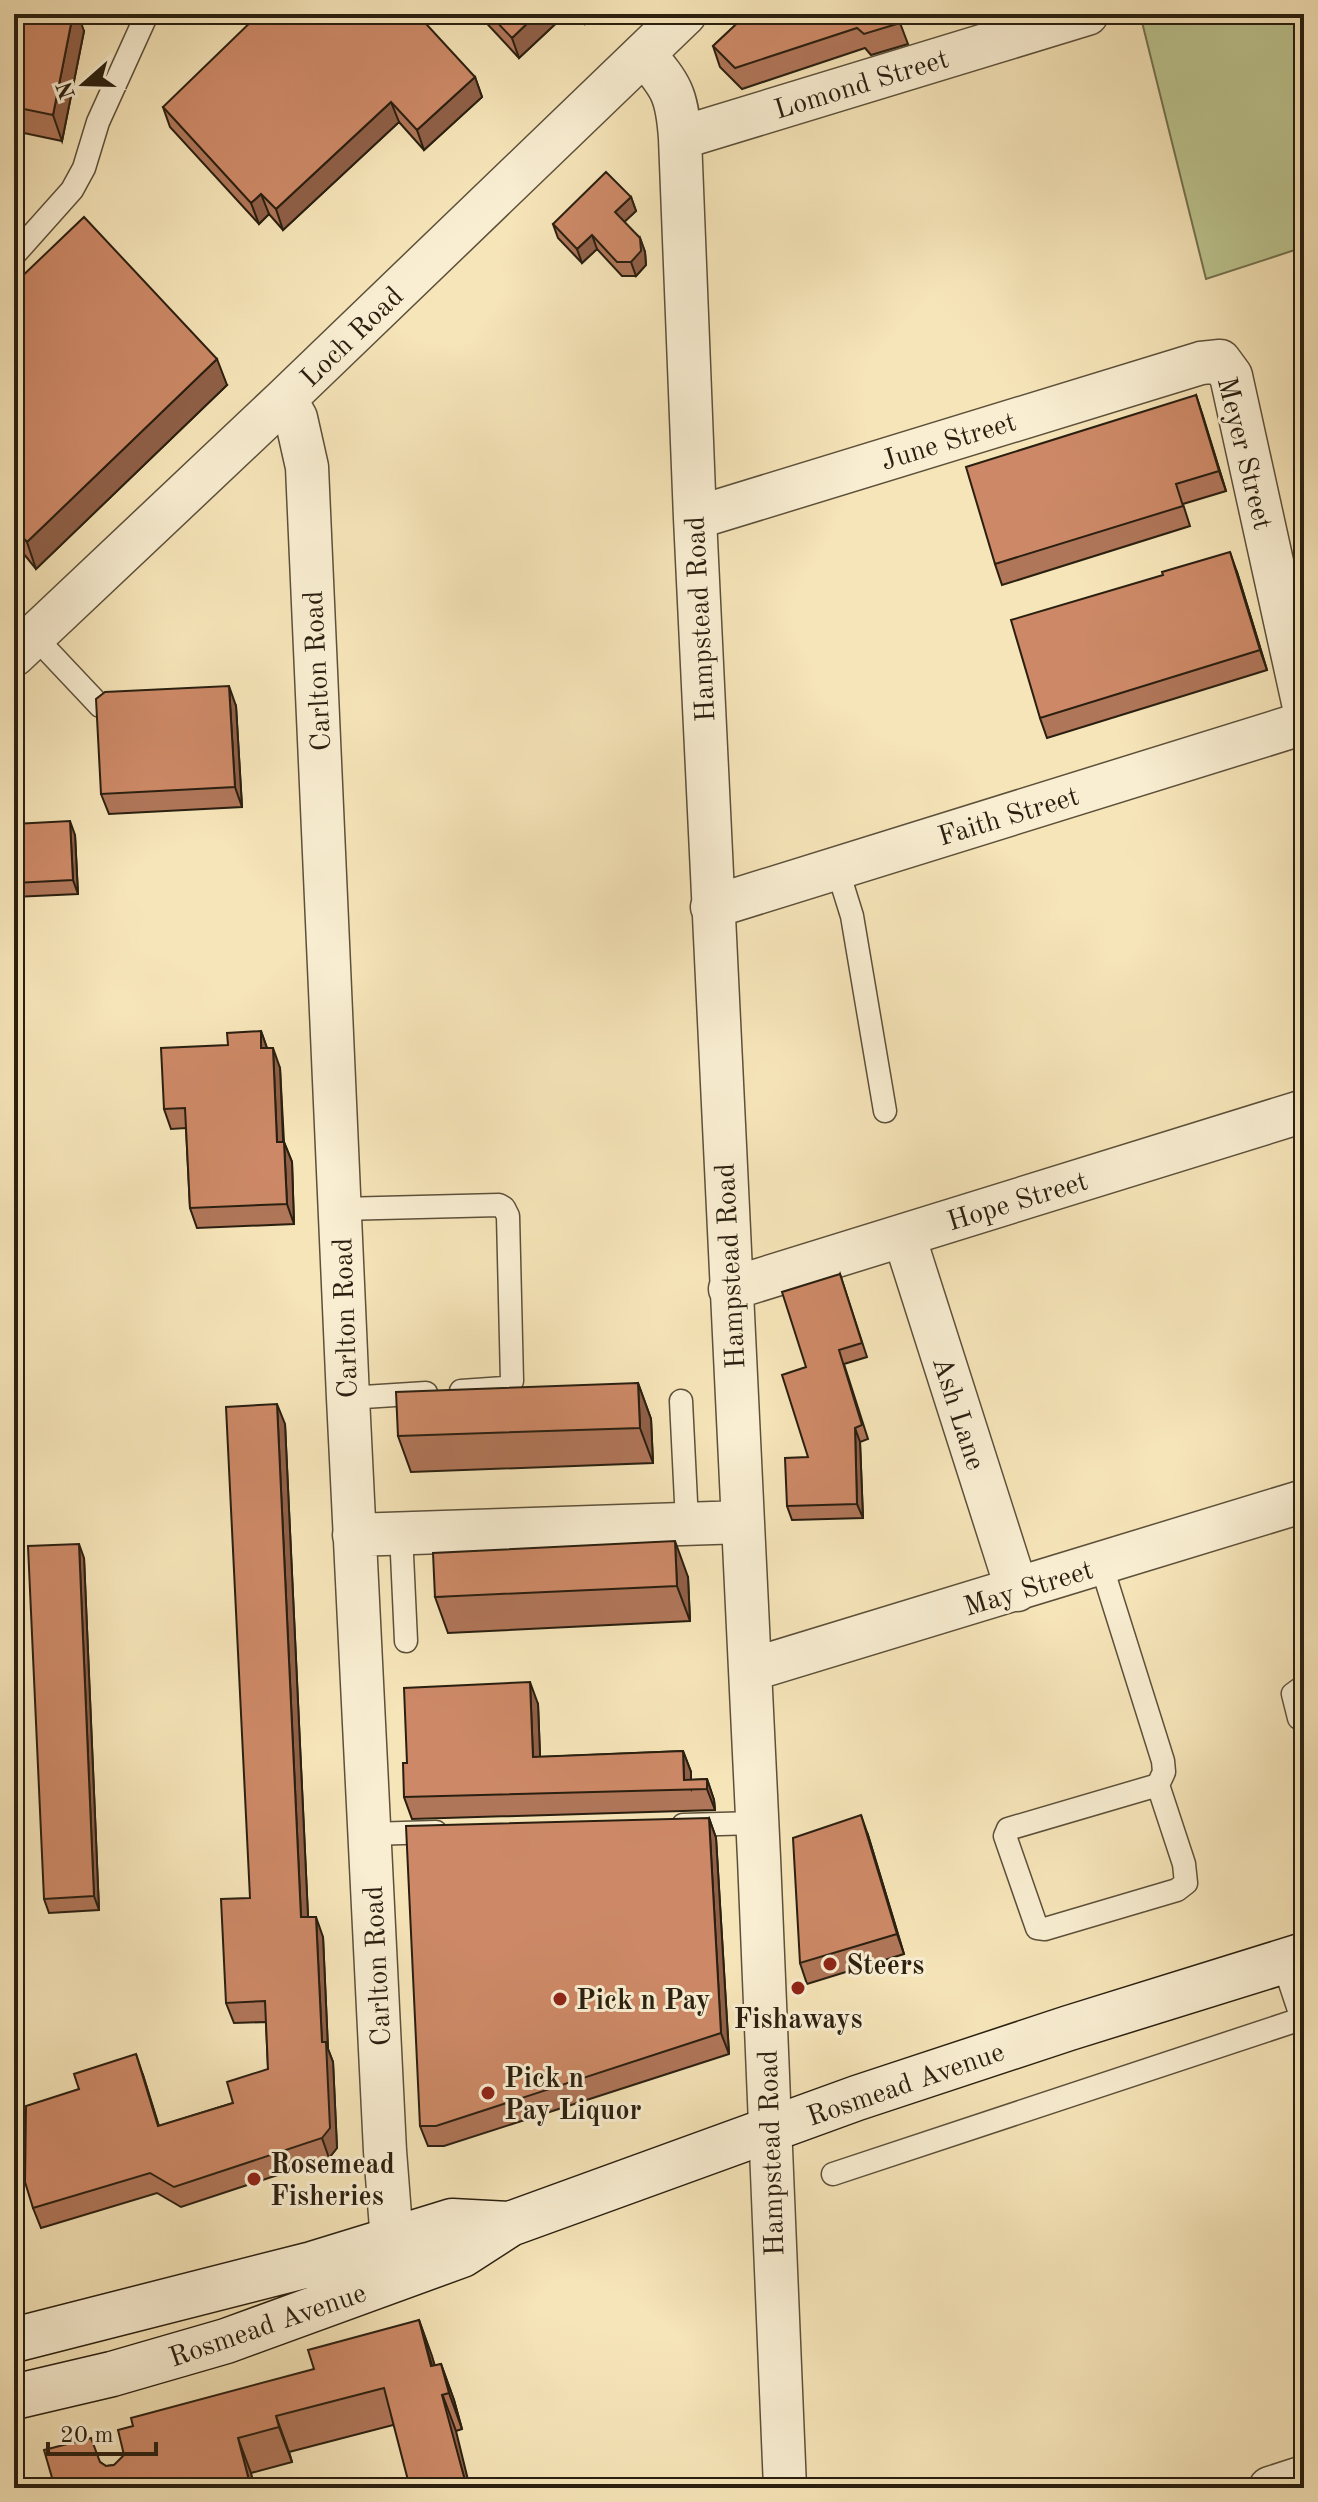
<svg xmlns="http://www.w3.org/2000/svg" width="1318" height="2502" viewBox="0 0 1318 2502" font-family="'Old Standard TT',serif">
	<rect width="100%" height="100%" fill="#f6e5b9"/>
	<filter id="stains"><feTurbulence type="fractalNoise" baseFrequency=".0025" numOctaves="4"/><feColorMatrix values="0 0 0 0 .2 0 0 0 0 .09 0 0 0 0 .02 0 0 0 .5 -.17"/></filter>
	<radialGradient id="worn" r=".72"><stop offset=".6" stop-color="#630" stop-opacity="0"/><stop offset="1" stop-color="#630" stop-opacity=".3"/></radialGradient>
	<path fill="#bcc590" stroke="#737250" stroke-width="2" d="M1140,14H1304V247L1206,279Z"/>
	<g fill="none" stroke-linecap="round" stroke-linejoin="round">
		<defs>
			<path id="lane" d="M14,255L72,190L84,168L98,122L147,14
				M34,636L100,706
				M837,868L852,916L885,1111
				M340,1209L499,1205L504,1208L508,1216L512,1381L509,1386L504,1388L461,1391
				M348,1398L426,1393
				M681,1401L687,1522
				M401,1533L406,1641
				M1101,1564L1163,1761L1164,1772L1158,1785L1184,1864L1186,1883L1177,1890L1045,1929L1037,1928L1005,1836L1008,1829L1158,1785
				M1299,1718L1293,1694L1304,1686
				M683,1825L757,1823
				M370,1834L436,1832
				M1283,1962L1302,2019
				M833,2174L1304,2018"/>
			<path id="street" d="M644,54C672,87 677,95 680,138L695,518L759,1858L785,2488
				M680,138L1087,14
				M285,399L296,418L307,467L348,1398L385,2151L392,2241
				M695,518L1201,363L1220,361L1231,376L1304,707
				M14,655L285,399L685,14
				M712,907L1304,723
				M904,1236L1017,1590
				M730,1289L1304,1111
				M354,1535L743,1522
				M750,1670L1304,1501
				M1270,2488L1304,2477"/>
			<path id="secondary" d="M14,2340L312,2264L452,2221L510,2224
				M14,2397L112,2374L226,2341L462,2255L510,2224L857,2098L1069,2028L1304,1955"/>
		</defs>
		<use href="#lane" stroke="#5d503a" stroke-width="25"/>
		<use href="#street" stroke="#5d503a" stroke-width="45"/>
		<use href="#secondary" stroke="#2a1f10" stroke-width="47"/>
		<use href="#lane" stroke="#f9eed2" stroke-width="22"/>
		<use href="#street" stroke="#f9eed2" stroke-width="42"/>
		<use href="#secondary" stroke="#f9eed2" stroke-width="44"/>
	</g>
	<path fill="#b07659" stroke="#2a1f10" stroke-width="2" d="M14,14L84,31L62,141L14,131Z
		M478,14H566L519,58Z
		M572,14H596L585,24Z
		M747,14L900,23L908,44L871,55L865,48L742,89L720,67L713,46Z
		M475,77L482,97L424,150L399,122L283,230L269,214L259,224L170,127L163,107Z
		M631,197L636,211L624,222L640,238L645,252L646,265L636,276H622L597,249L582,263L558,238L553,224Z
		M14,284L227,385L36,569L14,542Z
		M1196,395L1226,491L1183,504L1190,526L1002,585L995,564Z
		M1237,572L1267,670L1047,738L1040,718Z
		M236,706L242,807L109,814L101,794Z
		M14,824L75,835L78,894L14,897Z
		M261,1031L267,1048L280,1068L284,1142L292,1162L294,1224L197,1228L190,1208L186,1128L171,1129L164,1109L228,1045Z
		M840,1274L867,1357L844,1364L868,1439L860,1442L863,1518L792,1520L787,1506L808,1457L806,1367Z
		M638,1383L651,1419L653,1463L411,1472L398,1436Z
		M285,1424L308,1917L323,1937L328,2049L333,2062L337,2148L329,2158L181,2207L157,2193L41,2228L33,2208L143,2075L159,2126L233,2103L268,2069L266,2022L234,2023L226,2003L250,1898Z
		M84,1558L99,1910L49,1913L44,1899Z
		M688,1577L690,1621L448,1633L435,1597Z
		M538,1704L540,1757L683,1751L691,1772V1780L707,1779L714,1800L715,1810L412,1819L404,1797L407,1763Z
		M709,1818L716,1838L729,2054L444,2146H428L420,2126Z
		M868,1835L904,1954L807,1984L800,1963Z
		M419,2320L435,2366L441,2364L454,2400L462,2429L456,2431L393,2425L289,2452L292,2462L251,2473L55,2488L100,2462L106,2466L114,2465L314,2369Z"/>
	<path fill="#906048" stroke="#2a1f10" stroke-width="2" d="M73,14H78L84,31L62,141L53,115Z
		M537,14H566L519,58L512,38Z
		M582,14H596L585,24Z
		M475,77L482,97L424,150L417,130Z
		M391,102L399,122L283,230L276,209Z
		M261,194L269,214L259,224L251,203Z
		M631,197L636,211L620,226L615,212Z
		M592,235L597,249L582,263L577,249Z
		M640,238L645,252L646,265L636,276L631,262Z
		M217,359L227,385L36,569L27,542Z
		M1196,395L1203,416L1226,491L1219,471Z
		M1230,552L1237,572L1267,670L1260,650Z
		M229,686L236,706L242,807L235,787Z
		M70,821L75,835L78,894L73,880Z
		M261,1031L268,1051L261,1048Z
		M273,1048L280,1068L284,1162L277,1142Z
		M284,1142L292,1162L294,1224L287,1204Z
		M638,1383L651,1419L653,1463L640,1428Z
		M277,1404L285,1424L309,1937L301,1917Z
		M855,1428L860,1442L863,1518L857,1504Z
		M675,1541L688,1577L690,1621L677,1586Z
		M79,1544L84,1558L99,1910L94,1896Z
		M530,1682L538,1704L541,1779L533,1757Z
		M683,1751L691,1772V1789L684,1780Z
		M707,1779L714,1800L715,1810L707,1789Z
		M861,1815L868,1835L904,1954L897,1934Z
		M709,1818L716,1838L729,2054L721,2033Z
		M316,1917L323,1937L328,2049L333,2062L337,2148L329,2158L322,2138V2042Z
		M136,2054L143,2075L165,2147L158,2126Z
		M419,2320L432,2356L443,2396L456,2431L470,2488H467Z
		M441,2364L454,2400L462,2429L449,2393Z
		M276,2416L289,2452L292,2462L279,2427Z
		M238,2438L251,2473L255,2488H251Z"/>
	<path fill="#cd8967" stroke="#2a1f10" stroke-width="2" d="M14,14H73L53,115L14,107Z
		M259,14H417L475,77L417,130L391,102L276,209L261,194L251,203L163,107Z
		M489,14H537L512,38Z
		M747,14H896L900,23L864,34L857,28L735,68L713,46Z
		M606,172L631,197L615,212L640,238L641,251L631,262H617L592,235L577,249L553,224Z
		M84,217L217,359L27,542L14,527V284Z
		M1196,395L1219,471L1176,484L1183,506L995,564L966,467Z
		M1230,552L1260,650L1040,718L1011,620L1163,575L1162,572Z
		M229,686L235,787L101,794L96,699L105,692Z
		M70,821L73,880L14,883V824Z
		M261,1031V1048H273L277,1142H284L287,1204L190,1208L185,1108L164,1109L161,1048L228,1045L227,1033Z
		M840,1274L862,1343L839,1350L862,1425L855,1428L857,1504L787,1506L785,1458L808,1457L782,1375L806,1367L782,1292Z
		M638,1383L640,1428L398,1436L396,1392Z
		M277,1404L301,1917H316L322,2042H326L330,2128L322,2138L174,2187L150,2173L33,2208L25,2182L26,2106L79,2089L74,2074L136,2054L158,2126L233,2103L227,2082L268,2069L265,2001L226,2003L221,1899L250,1898L226,1407Z
		M675,1541L677,1586L435,1597L433,1553Z
		M79,1544L94,1896L44,1899L28,1546Z
		M530,1682L533,1757L683,1751L684,1780L707,1779V1789L404,1797L403,1763H407L404,1688Z
		M861,1815L897,1934L800,1963L793,1838Z
		M709,1818L721,2033L436,2126H420L406,1826Z
		M419,2320L431,2366L441,2364L449,2393L442,2395L467,2488H410L384,2388L276,2416L279,2427L238,2438L251,2488H55L44,2450L91,2438L100,2462L106,2466L114,2465L124,2455L118,2430L133,2426L131,2418L314,2369L308,2350Z"/>
	<g fill="#8f2418" stroke="#f9eed2" stroke-width="3">
		<circle cx="830" cy="1964" r="8"/>
		<circle cx="798" cy="1988" r="8"/>
		<circle cx="560" cy="1999" r="8"/>
		<circle cx="488" cy="2093" r="8"/>
		<circle cx="254" cy="2179" r="8"/>
	</g>
	<g text-anchor="middle" stroke-width="6" stroke-linejoin="round" paint-order="stroke">
		<g font-size="28" fill="#2a1f10" stroke="#f9eed2">
			<text transform="translate(861 83) rotate(-17)" y="10">Lomond Street</text>
			<text transform="translate(351 336) rotate(-44)" y="10">Loch Road</text>
			<text transform="translate(948 440) rotate(-17)" y="10">June Street</text>
			<text transform="translate(1246 453) rotate(76)" y="10">Meyer Street</text>
			<text transform="translate(699 619) rotate(-93)" y="10">Hampstead Road</text>
			<text transform="translate(316 671) rotate(-93)" y="10">Carlton Road</text>
			<text transform="translate(1008 815) rotate(-17)" y="10">Faith Street</text>
			<text transform="translate(1017 1200) rotate(-17)" y="10">Hope Street</text>
			<text transform="translate(729 1266) rotate(-93)" y="10">Hampstead Road</text>
			<text transform="translate(344 1318) rotate(-92)" y="10">Carlton Road</text>
			<text transform="translate(960 1413) rotate(72)" y="10">Ash Lane</text>
			<text transform="translate(1028 1587) rotate(-17)" y="10">May Street</text>
			<text transform="translate(376 1966) rotate(-93)" y="10">Carlton Road</text>
			<text transform="translate(905 2083) rotate(-19)" y="10">Rosmead Avenue</text>
			<text transform="translate(770 2153) rotate(-92)" y="10">Hampstead Road</text>
			<text transform="translate(267 2324) rotate(-19)" y="10">Rosmead Avenue</text>
		</g>
		<g font-size="28" font-weight="bold" fill="#2a1f10" stroke="#f9eed2" text-anchor="start">
			<text x="846" y="1974">Steers</text>
			<text x="576" y="2009">Pick n Pay</text>
			<text x="798" y="2028" text-anchor="middle">Fishaways</text>
			<text x="504" y="2087">Pick n<tspan x="504" dy="32">Pay Liquor</tspan></text>
			<text x="270" y="2173">Rosemead<tspan x="270" dy="32">Fisheries</tspan></text>
		</g>
	</g>
	<rect width="1318" height="2502" fill="none" stroke="#f6e5b9" stroke-width="48"/>
	<rect x="16" y="16" width="1286" height="2470" fill="none" stroke="#2a1f10" stroke-width="4"/>
	<rect x="24" y="24" width="1270" height="2454" fill="none" stroke="#2a1f10" stroke-width="2"/>
	<g transform="translate(84 84) rotate(250)" stroke="#f9eed2" stroke-width="6" paint-order="stroke">
	<path d="M0-6L14 30L0 20L-14 30Z" fill="#2a1f10"/>
	<text y="-12" font-size="22" font-weight="bold" text-anchor="middle" fill="#2a1f10">N</text>
	</g>
	<path d="M48 2442v12h108v-12" fill="none" stroke="#2a1f10" stroke-width="4"/>
	<text x="60" y="2442" font-size="24" fill="#2a1f10" stroke="#f9eed2" stroke-width="6" paint-order="stroke">20 m</text>
	<rect width="100%" height="100%" filter="url(#stains)"/>
	<rect width="100%" height="100%" fill="url(#worn)"/>
</svg>
